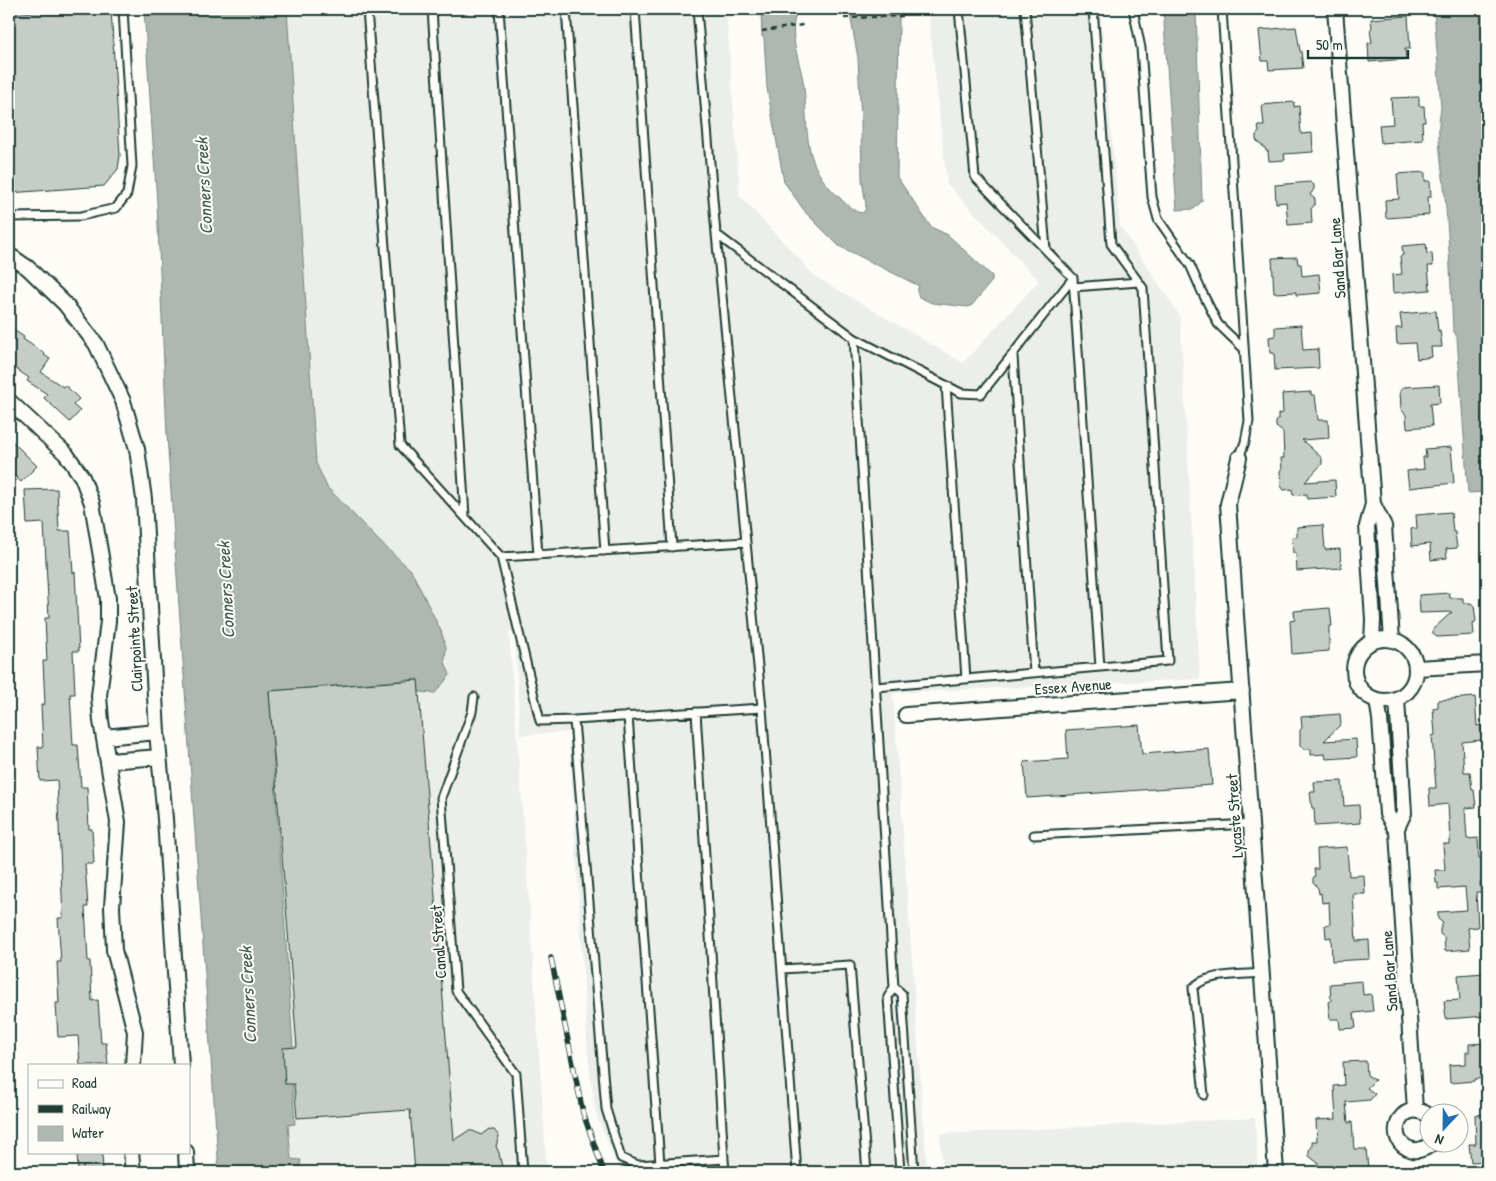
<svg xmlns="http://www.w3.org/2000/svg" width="1496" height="1181" viewBox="0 0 1496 1181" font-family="'Patrick Hand',sans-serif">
	<rect width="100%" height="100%" fill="#fdfcf7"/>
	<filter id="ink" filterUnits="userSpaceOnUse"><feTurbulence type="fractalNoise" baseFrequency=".02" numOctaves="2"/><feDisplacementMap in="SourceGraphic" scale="10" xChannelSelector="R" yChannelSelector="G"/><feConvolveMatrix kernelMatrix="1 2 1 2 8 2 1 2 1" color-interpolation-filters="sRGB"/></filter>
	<g filter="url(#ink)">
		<path fill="#eceee9" d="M287,9H726L740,196L816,277L963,363L1039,281L947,184L928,9H1100L1120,226L1180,316L1200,679L893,693L927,1172H620L595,1111L588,1056L569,732L520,735L515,633H509L525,844L547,1172H299L301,1160L291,1159L288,1125L295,1124L292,1083L293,1048L269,691L419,679L435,693L450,674L441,631L411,570L379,541L327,487L316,463Z
			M1255,1118L1258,1172H943L940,1134Z"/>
		<path fill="#aeb8b1" stroke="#75877f" d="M144,9H287L316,463L327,487L379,541L411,570L441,631L446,647L445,661L450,675L435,693L419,692L418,679L269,691L293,1048L292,1082L295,1124L288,1125L291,1159L301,1160L299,1172H219L167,435L157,203Z
			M761,9H798C786,34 801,61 804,87C809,133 801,164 840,198C846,204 854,212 862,213L865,211L866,205L862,180L861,122L858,58L851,20V9H892L899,17L897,177L931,227L948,235L992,276V281L972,305L968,307L932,303L919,297L917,291L919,286L839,246L806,213L784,182L767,88L764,37H762Z
			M1163,9H1196L1202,201L1194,209L1177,210Z
			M1434,9H1487V492L1468,493L1457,337L1453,330C1451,285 1449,241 1445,196C1443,169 1435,134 1441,108Z"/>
		<path fill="#c6cdc7" stroke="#1f3d34" d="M73,9H111L120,155L118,169L104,186L9,193V14Z
			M1408,16L1410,49H1405L1406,59L1369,62L1368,43H1372L1370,30L1372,28L1371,19Z
			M1296,27L1300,51H1301L1303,68L1269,70L1268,61H1262L1259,30Z
			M1419,97V106H1424L1425,122H1422L1423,140L1381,143L1379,125L1393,124L1391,98Z
			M1294,102V107L1299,106L1301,134L1312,133L1313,152L1284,154L1285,160L1269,161L1268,151H1266L1265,148L1256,140V135L1259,132L1258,126H1264L1262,105Z
			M1425,172V181H1430L1431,197H1428L1429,215L1386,218L1385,200L1399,199L1397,174Z
			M1310,182L1314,185V189L1310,195L1315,199V204L1311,209L1312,223L1288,225L1286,202L1276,203L1275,185Z
			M1426,244L1427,254L1432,253L1433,266H1428L1430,290L1393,293L1392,275L1402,274L1400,256L1403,255L1402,246Z
			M1297,257L1298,264H1301L1302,276L1319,274L1321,293L1296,295V292L1274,293L1272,258Z
			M1436,311L1438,331L1440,330L1442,347H1431L1432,357L1417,359L1415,343L1397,344L1396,328H1402L1400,314Z
			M1301,325L1303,350L1318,349L1319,368L1275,370L1274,353H1270L1269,337L1275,336V327Z
			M9,327L24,337L23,339L45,354L44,355L50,359L41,372L63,387L65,385L79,399L73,405L80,411L70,422L44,398L47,394L27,381L29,378L9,364Z
			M1439,385L1440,403L1430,404L1432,426L1407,428L1406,415L1401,409L1400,391L1403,387Z
			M1311,392V395H1315L1318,420H1328L1329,438L1302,440L1322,458V464L1305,482L1335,480L1336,497L1307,499V494L1293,495L1292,489L1284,490L1281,486L1280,471L1282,468L1281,458H1284L1283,432L1276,427V422L1278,419V414L1283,413L1282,394Z
			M9,438L37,466L21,482L9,470Z
			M1451,447L1454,483L1409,488L1407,471L1424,469L1423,457H1426L1425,449Z
			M57,489L59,531H70L73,573L75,572L79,651H73L75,694H70L73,745H78L81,787H87L89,829H92L94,864H85L88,907H85L88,961H90L92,1001L98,1000L101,1043H106L108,1065H80L78,1036L58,1037L56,1003H59L57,962H61L58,918H63L57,780L40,781L38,747H43L41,705L45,704L43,661H47L45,618H49L44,523L27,524L25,490Z
			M1451,512L1453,532H1455L1457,548L1446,549L1447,558L1431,560L1430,544L1412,546L1411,529L1417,528L1416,515Z
			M1323,525L1325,550L1340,549L1341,568L1297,571L1296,553H1293L1292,537H1297V527Z
			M1449,593L1450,598H1463V603H1471L1474,606L1476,621L1473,624L1474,635L1437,637L1433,634V629L1452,612L1420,613L1419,595Z
			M1330,608L1332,626H1329V651L1292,654L1290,621L1295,620L1294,611Z
			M418,680L454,1140L468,1131H473L481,1135L489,1129L494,1130L499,1136L496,1146L499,1153L503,1172H415L410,1110L297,1118L294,1084H285L283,1048L297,1047L269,691Z
			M1475,697L1477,726L1481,725L1482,740L1462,742L1464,772H1470L1472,790H1474L1476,807L1465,808L1467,839L1478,838L1479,858H1484V863L1487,866V871L1482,876L1483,882H1480L1481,892H1476L1478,927L1468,928L1470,949L1445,951L1444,937L1440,934V929L1443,923L1438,919V912L1467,910L1465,887L1438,889V883H1436L1435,870H1445L1443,844H1449V840H1450L1448,804L1430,806L1429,788H1436L1432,736L1435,735L1433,708L1438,707V700Z
			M1340,714L1341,724L1324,741L1356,739L1357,757L1326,759L1325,754L1311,755V749H1304L1300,746V730L1302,728L1301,717Z
			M1139,725L1142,754L1209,749L1212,785L1027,798L1024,762L1068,759L1066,730Z
			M1342,781L1344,806L1359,805L1360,823L1315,826L1314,808H1312L1310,792H1315L1314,782Z
			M1347,847L1349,876L1364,875L1365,894H1353L1356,941L1369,940L1370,959L1332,961L1331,937L1326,938L1325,925L1330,924L1329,902L1322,903L1321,893L1319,894L1318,888L1313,883V878L1315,876L1314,869H1318L1317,849Z
			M1484,973V982H1487V1016L1446,1019L1444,1001L1460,1000L1458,975Z
			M1362,981L1363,995L1371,994L1373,1011L1354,1013L1356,1028L1340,1029L1339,1019H1330L1328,1002L1331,1001L1330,984Z
			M1487,1043V1078L1474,1079V1081L1450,1083L1449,1065L1466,1064V1052H1469V1044Z
			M1366,1061L1367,1075L1375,1080L1367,1088L1375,1094L1370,1100L1346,1102L1348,1123L1352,1122L1354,1149H1366L1368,1168L1337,1169V1172H1322L1321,1167H1318V1163L1309,1156V1150L1312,1147V1141H1317L1316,1120L1336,1119L1334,1086L1344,1085L1343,1062Z
			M1487,1114V1161L1471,1162L1469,1144H1476L1475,1115Z
			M77,1152H102L103,1172H78Z"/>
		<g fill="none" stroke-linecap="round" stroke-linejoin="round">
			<defs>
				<path id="service" d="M367,9L400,445L501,557L540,721L574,720L606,1109L621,1158L638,1165L724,1159L725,1172
					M432,9L465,516
					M499,9L538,555
					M566,9L605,551
					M635,9L672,547
					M697,9L716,234L854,338L894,987
					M1025,9L1046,249
					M1133,9L1141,48L1152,197L1158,219L1190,265L1202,292L1218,324L1244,349
					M1222,9L1249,421L1245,442L1239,458
					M9,217L81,216L116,208L127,194L132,166L123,9
					M1073,278L1100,667
					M1073,287L1139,282
					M854,338L961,393L981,394L1073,278L975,177L959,9
					M1013,356L1034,673
					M946,385L966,679
					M746,542L762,708
					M501,557L746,542L716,234
					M876,687L1168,661L1143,288L1111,244L1093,9
					M474,697L472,712L441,798L456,991L516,1074L523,1172
					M696,712L724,1159
					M628,716L660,1164
					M574,720L762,708L797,1172
					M1034,835L1251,824
					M782,969L850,965L867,1172
					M1204,1095L1193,988C1205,973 1243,975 1262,973
					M900,1172L888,997L894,987L902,994L914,1172"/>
				<path id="minor" d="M1335,9L1373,504L1367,526L1373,620L1372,641
					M9,255L28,268L65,304L96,344L123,401L137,449L144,499L157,732L165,819L181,1065
					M9,401L66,454L82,477L92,503L108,599V621L99,696L101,721L118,822L112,907L114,950L135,1032L133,1065
					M1239,458L1228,504L1276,1172
					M1373,504L1384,526L1392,640
					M1354 670a31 31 0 1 1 62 0a31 31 0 1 1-62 0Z
					M1417,668L1487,664
					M1377,700L1380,719L1387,814L1397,832L1415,1110
					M906,715L1242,691
					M104,737L157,732
					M109,761L159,757
					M1396,830L1404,813L1397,699
					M1428,1115C1400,1096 1382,1143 1413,1150C1420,1151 1426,1148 1431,1144
					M131,1152L133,1172
					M186,1152L187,1172"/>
			</defs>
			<use href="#service" stroke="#1f3d34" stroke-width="11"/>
			<use href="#minor" stroke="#1f3d34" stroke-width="18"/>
			<path stroke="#1f3d34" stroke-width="2.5" stroke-dasharray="5 4" stroke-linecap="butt" d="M844,18L903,16
				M762,31L803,25"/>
			<use href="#service" stroke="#fdfcf7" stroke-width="7"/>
			<use href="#minor" stroke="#fdfcf7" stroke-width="14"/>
			<defs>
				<path id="rail" d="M551,958L583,1113L604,1172"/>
			</defs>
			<use href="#rail" stroke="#1f3d34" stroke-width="5.5"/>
			<use href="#rail" stroke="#fdfcf7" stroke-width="4" stroke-dasharray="11" stroke-linecap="butt"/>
		</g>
	</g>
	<g text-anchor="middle" stroke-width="4" stroke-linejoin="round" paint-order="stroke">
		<g font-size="16" fill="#1f3d34" stroke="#fdfcf7">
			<text transform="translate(1337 258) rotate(-94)" y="6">Sand Bar Lane</text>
			<text transform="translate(134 639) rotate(-93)" y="6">Clairpointe Street</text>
			<text transform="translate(1073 686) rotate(-4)" y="6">Essex Avenue</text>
			<text transform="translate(1234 816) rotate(-94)" y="6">Lycaste Street</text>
			<text transform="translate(438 942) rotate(-94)" y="6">Canal Street</text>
			<text transform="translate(1389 971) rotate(-94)" y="6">Sand Bar Lane</text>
		</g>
		<g font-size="18" font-style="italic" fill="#435c53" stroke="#fdfcf7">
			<text transform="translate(204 186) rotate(-93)" y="6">Conners Creek</text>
			<text transform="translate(226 590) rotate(-93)" y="6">Conners Creek</text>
			<text transform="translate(248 995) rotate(-93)" y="6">Conners Creek</text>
		</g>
	</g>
	<rect width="1496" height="1181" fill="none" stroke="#fdfcf7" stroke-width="30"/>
	<rect x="15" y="15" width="1466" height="1151" fill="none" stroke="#1f3d34" stroke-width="2" filter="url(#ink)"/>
	<rect x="28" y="1064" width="162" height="90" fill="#fdfcf7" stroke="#a4b0a9"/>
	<rect x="38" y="1080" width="25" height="8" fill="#fdfcf7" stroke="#a4b0a9"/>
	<text x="72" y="1088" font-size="15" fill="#1f3d34">Road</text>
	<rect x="38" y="1105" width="25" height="8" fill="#1f3d34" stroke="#a4b0a9"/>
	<text x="72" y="1114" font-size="15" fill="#1f3d34">Railway</text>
	<rect x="38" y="1126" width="25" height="15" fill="#aeb8b1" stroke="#a4b0a9"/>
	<text x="72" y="1138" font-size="15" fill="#1f3d34">Water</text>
	<g transform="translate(1444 1128) rotate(202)"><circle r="24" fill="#fdfcf7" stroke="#a4b0a9"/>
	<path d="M0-4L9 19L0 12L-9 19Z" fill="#1f6fb2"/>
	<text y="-8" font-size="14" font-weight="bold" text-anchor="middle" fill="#1f3d34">N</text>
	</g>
	<path d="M1308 50v8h100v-8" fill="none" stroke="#1f3d34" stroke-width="2.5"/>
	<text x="1316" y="50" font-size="15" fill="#1f3d34" stroke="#fdfcf7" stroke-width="4" paint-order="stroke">50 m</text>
</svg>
